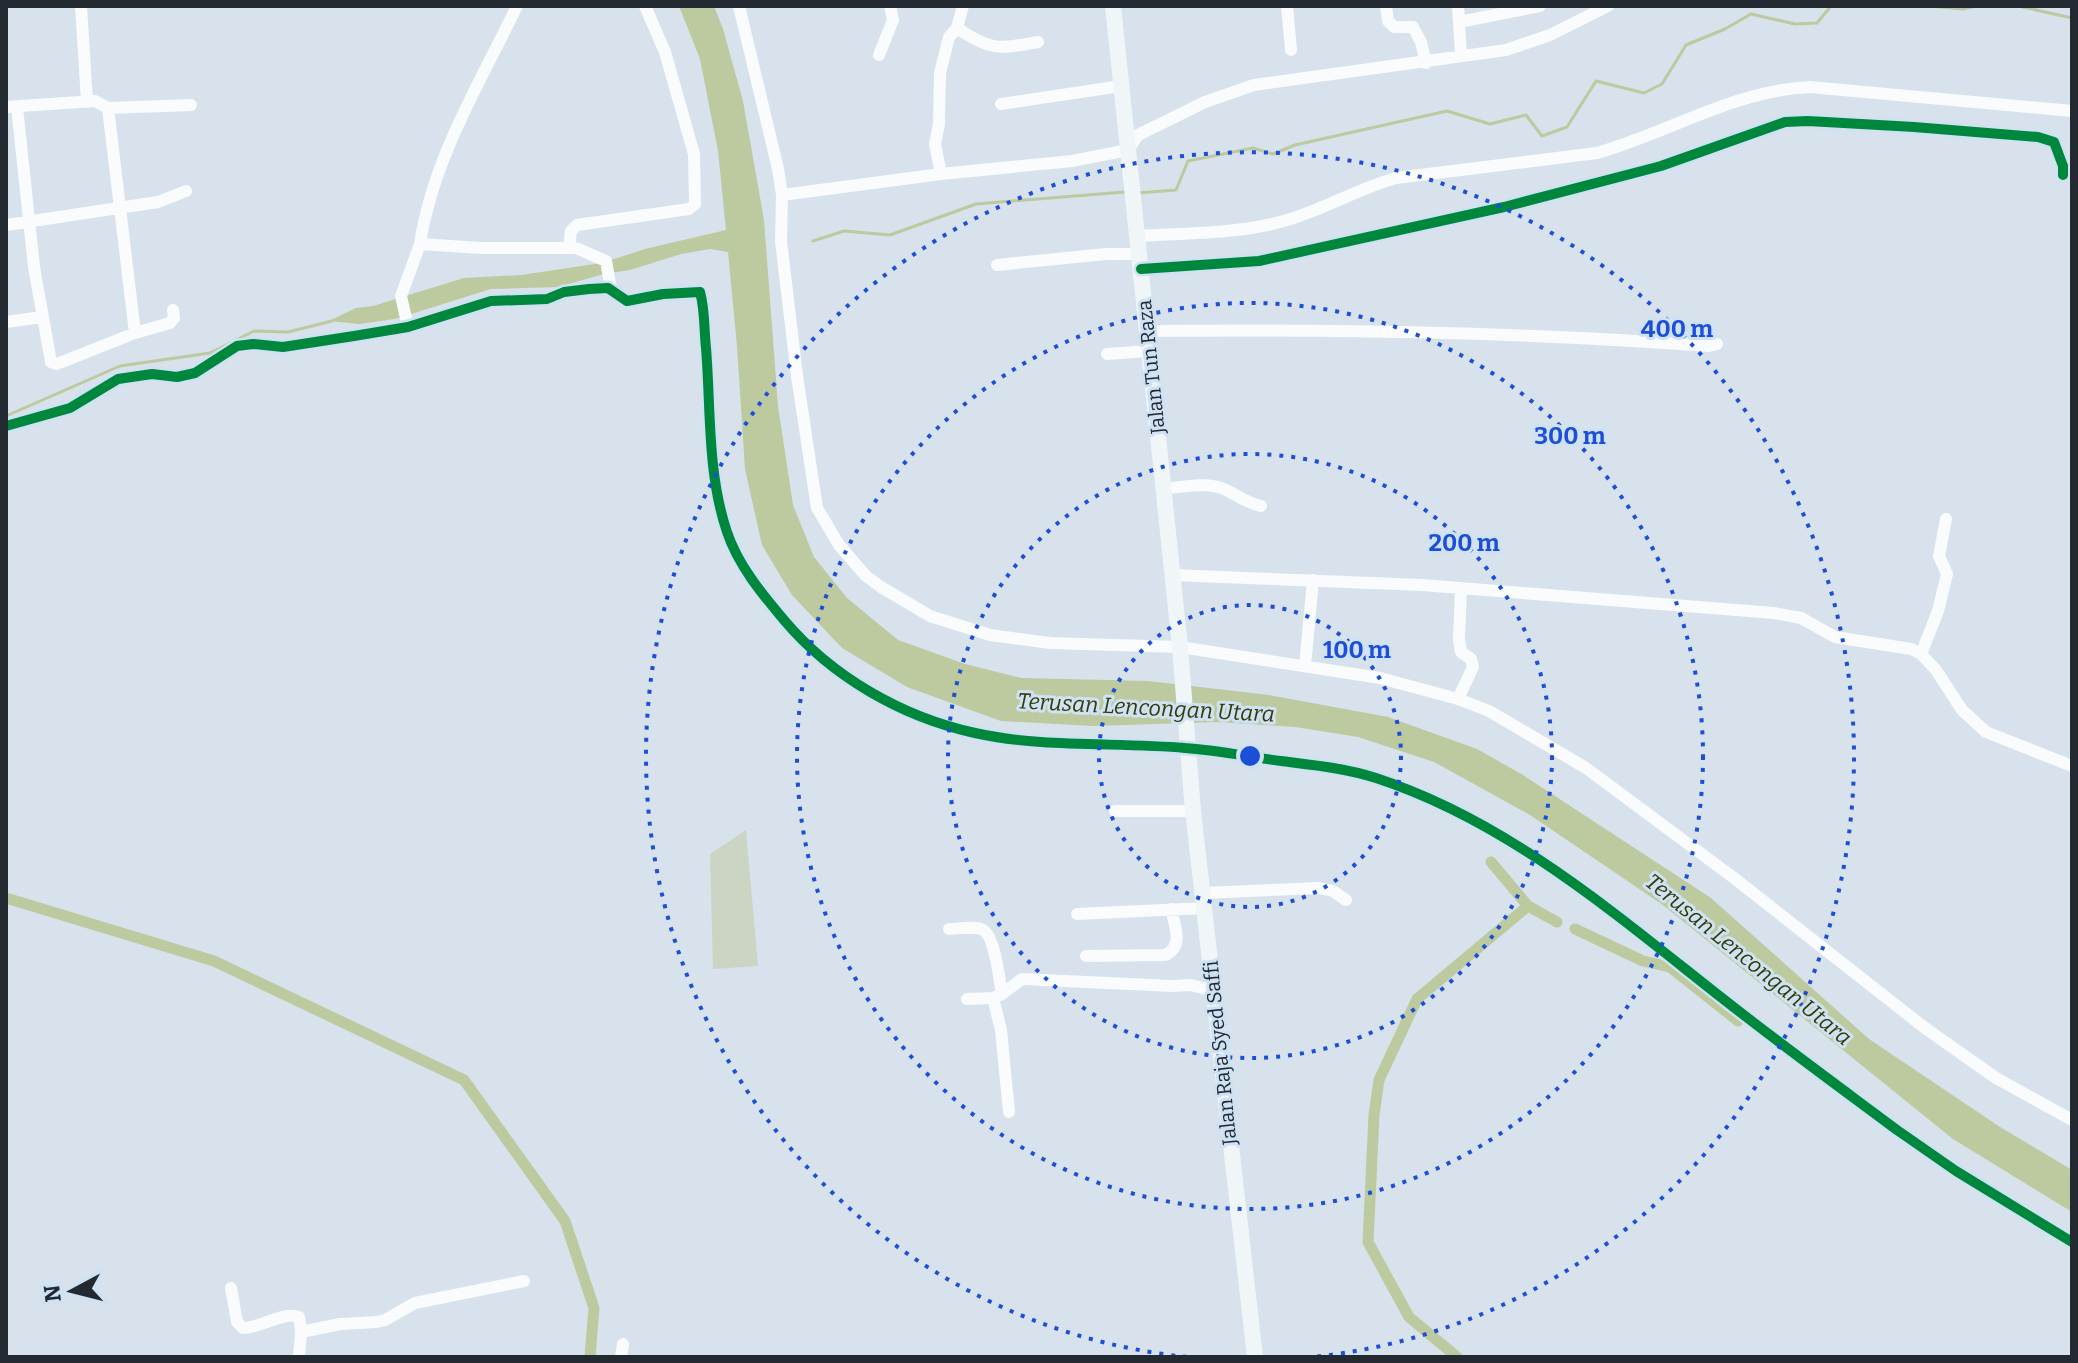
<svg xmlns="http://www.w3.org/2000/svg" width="2078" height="1363" viewBox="0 0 2078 1363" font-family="Bitter,serif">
	<rect width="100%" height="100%" fill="#d7e2ec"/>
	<path fill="#ccd5c3" d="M746,830L758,966L713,969L710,854Z"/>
	<path fill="#bdc99e" d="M679,6H714L723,29L743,101L764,220L778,406L793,505L814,557L847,598L898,640L965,664L1021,678L1148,681L1269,695L1388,717L1477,749L1523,775L1711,898L1869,1039L2000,1127L2072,1170V1212L1953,1139L1663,905L1530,815L1434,762L1358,737L1295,727L1217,722L1094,726L1001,721L907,687L842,648L792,595L762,545L745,469L737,346L728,252L710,249L681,254L630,270L604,274L558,287L491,289L395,319L359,324L329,321L356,308L373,306L464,278L521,275L602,263L645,249L726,230L718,151L700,59Z"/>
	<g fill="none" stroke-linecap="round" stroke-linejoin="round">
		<path stroke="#bdc99e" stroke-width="3" d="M1929,6L1963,9L1977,6
			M2018,6L2072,18
			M1137,193L1176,190L1188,161L1253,148L1273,154L1295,145L1447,111L1490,124L1526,115L1542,136L1567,127L1596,81L1644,93L1662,84L1686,45L1725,29L1751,14L1795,24L1817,23L1831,6
			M813,241L844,231L890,235L976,204L1125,192
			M6,416L120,366L210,353L254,331L288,332L332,321"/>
		<path stroke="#bdc99e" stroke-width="11" d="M1491,862L1528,906
			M6,898L214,961L464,1080L565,1221L594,1308L590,1357
			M1575,929L1643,961L1670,967L1738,1021
			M1457,1357L1409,1317L1368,1242L1374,1115L1379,1080L1417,999L1528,906L1557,922"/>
		<path stroke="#f9fbfc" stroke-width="12" d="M81,6L87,102
			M517,6C480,83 433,158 420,244L481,248H576L606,261L611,289
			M739,6L778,169L782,195L781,241L797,376L817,508L839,545L866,576L881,587L930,616L990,635L1050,643L1180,647L1380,678L1458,699L1489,711L1586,768L1734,878L1925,1028L1996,1078L2072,1120
			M963,6L957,28C991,51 998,49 1038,42
			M1287,6L1291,50
			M1386,6L1388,21L1394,27H1413L1421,42L1426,63
			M1458,6L1461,56
			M1459,22L1540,6
			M879,55L893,20L890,6
			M1001,104L1121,86
			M6,107L95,101L108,108L191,105
			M17,107L34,267L51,362L57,364L135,333L170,323L174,318L173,310
			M108,108L135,333
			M941,174L935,144L939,124L940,73L949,37L957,28
			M782,195L941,174L1072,161L1128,150L1138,135L1205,102L1254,85L1506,50L1550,35L1608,6
			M6,225L158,202L186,191
			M1138,236C1184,233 1235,234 1280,222C1320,212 1356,189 1396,178L1597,153C1668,133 1735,90 1810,87L2072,111
			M569,248L571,231L577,225L689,209L695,204L694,154L665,52L645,6
			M997,265L1106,254H1139
			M1141,269L1259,261L1504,207L1661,166L1785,122L1808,121L1914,127L2038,137L2054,142L2063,166V175
			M6,322L42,317
			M408,327L401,296L420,244
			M1147,331C1335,329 1522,332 1709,346L1717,344
			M1107,354L1149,351
			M6,426L70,408L118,379L152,374L177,377L195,373L237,346L253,344L283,347L354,336L408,327L491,301L547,299L564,292L589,289L608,288L627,301L663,294L700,292C705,309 704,330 706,348C711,409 707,473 727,532C738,565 762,594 784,620C832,677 902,717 975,733C1043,748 1116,742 1185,748C1217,750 1249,757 1281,761C1313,765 1345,768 1376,778C1508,821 1615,914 1722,998C1779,1043 1838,1086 1897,1130L1956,1171L2072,1242
			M1163,489C1182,487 1208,481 1226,490C1239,496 1246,503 1261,506
			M1172,575L1422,585L1774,613L1801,618L1835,637L1911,649L1921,654L1936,670L1962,710L1986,732L2072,766
			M1921,654L1938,611L1947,574L1939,556L1946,519
			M1305,666L1313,580
			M1458,699L1473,667L1471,659L1461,652L1459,640L1461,589
			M1115,811H1193
			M1203,893L1319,888L1333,891L1346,900
			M1077,914L1205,908
			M949,929C958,929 972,926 981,929C995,933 999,979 1002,994L1022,979L1172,986L1191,985L1214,991
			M1086,956L1165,955C1184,947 1175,926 1171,909
			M1002,994L993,998L1001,1030L1009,1112
			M967,999L993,998
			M231,1288L237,1322L243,1328C262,1328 282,1311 299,1317L301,1332
			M299,1357L301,1332L340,1324L376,1322L385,1320L415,1303L524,1281
			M621,1357L623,1344"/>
		<path stroke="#f0f5f8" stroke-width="16" d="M1113,6L1180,647L1193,811L1255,1357"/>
		<defs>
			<path id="cycleway" d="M1141,269L1259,261L1504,207L1661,166L1785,122L1808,121L1914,127L2038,137L2054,142L2063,166V175
				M6,426L70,408L118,379L152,374L177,377L195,373L237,346L253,344L283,347L354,336L408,327L491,301L547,299L564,292L589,289L608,288L627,301L663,294L700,292C705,309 704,330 706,348C711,409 707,473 727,532C738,565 762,594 784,620C832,677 902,717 975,733C1043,748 1116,742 1185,748C1217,750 1249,757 1281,761C1313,765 1345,768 1376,778C1508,821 1615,914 1722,998C1779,1043 1838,1086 1897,1130L1956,1171L2072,1242"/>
		</defs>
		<use href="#cycleway" stroke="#cfe2f4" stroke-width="15"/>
		<use href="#cycleway" stroke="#00873e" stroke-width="10"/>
	</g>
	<g fill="none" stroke="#1d4ed8" stroke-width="4" stroke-dasharray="4 8">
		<circle cx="1250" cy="756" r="151"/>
		<circle cx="1250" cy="756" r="302"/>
		<circle cx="1250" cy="756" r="453"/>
		<path d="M1187 1357A604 604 0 1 1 1313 1357"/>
	</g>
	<g text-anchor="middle" stroke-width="6" stroke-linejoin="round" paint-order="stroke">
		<g font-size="20" fill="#222930" stroke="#cfe2f4">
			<text transform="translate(1151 367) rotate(-96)" y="7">Jalan Tun Raza</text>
			<text transform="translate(1220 1053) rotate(-96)" y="7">Jalan Raja Syed Saffi</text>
		</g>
		<g font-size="22" font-style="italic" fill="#343a06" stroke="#cfe2f4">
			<text transform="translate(1146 707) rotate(3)" y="8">Terusan Lencongan Utara</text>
			<text transform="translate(1749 959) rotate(39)" y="8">Terusan Lencongan Utara</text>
		</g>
	</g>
	<circle cx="1250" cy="756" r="12" fill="#1d4ed8" stroke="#cfe2f4" stroke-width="4"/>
	<g font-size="24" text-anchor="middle" font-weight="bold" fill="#1d4ed8" stroke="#cfe2f4" stroke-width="6" stroke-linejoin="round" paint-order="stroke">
		<text x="1677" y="337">400 m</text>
		<text x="1570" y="444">300 m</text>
		<text x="1464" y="551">200 m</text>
		<text x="1357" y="658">100 m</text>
	</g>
	<rect width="2078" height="1363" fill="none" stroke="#222930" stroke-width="16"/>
	<g transform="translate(72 1291) rotate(263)" stroke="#cfe2f4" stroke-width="6" paint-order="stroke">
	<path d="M0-6L14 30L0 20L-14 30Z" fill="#222930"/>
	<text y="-12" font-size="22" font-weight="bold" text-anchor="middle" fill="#222930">N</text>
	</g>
</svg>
